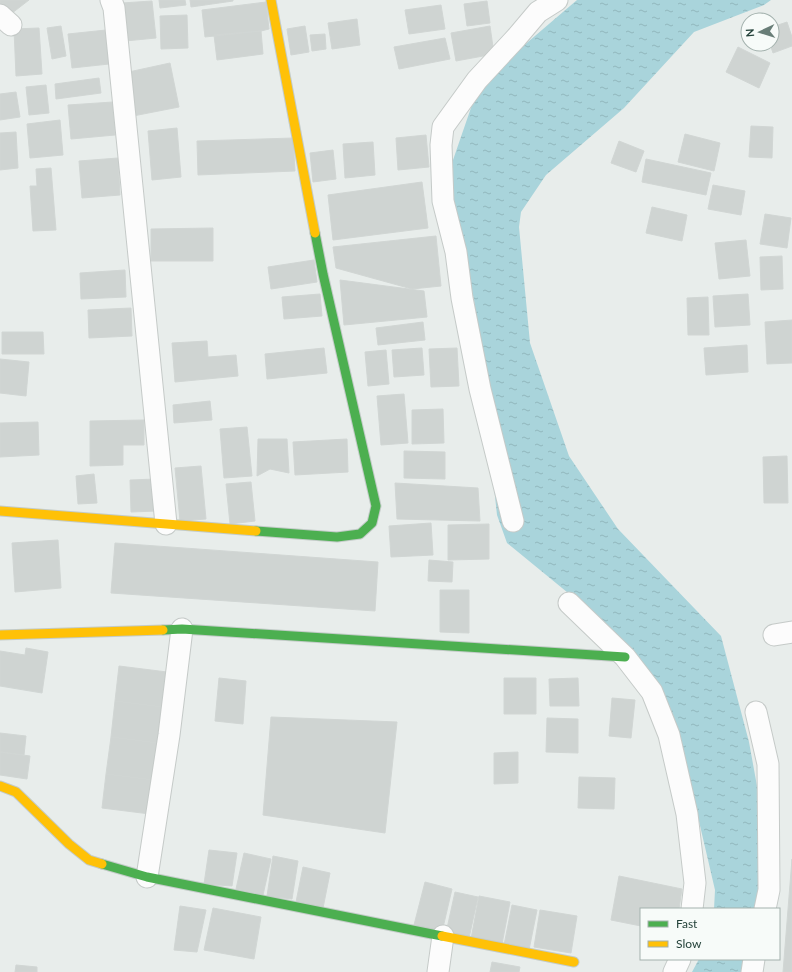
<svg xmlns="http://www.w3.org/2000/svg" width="792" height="972" viewBox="0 0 792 972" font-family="Lato,sans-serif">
	<defs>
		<pattern id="water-ripples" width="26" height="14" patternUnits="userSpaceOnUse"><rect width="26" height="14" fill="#a9d4db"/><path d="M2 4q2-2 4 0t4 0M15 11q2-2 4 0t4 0" fill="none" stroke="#91b7bd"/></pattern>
	</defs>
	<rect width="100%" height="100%" fill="#e8edeb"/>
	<path fill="url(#water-ripples)" d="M577,0H771L764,5L694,32L624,108L546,175L521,212L519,227L530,343L569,456L618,529L721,636L749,742L765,830L757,909H714L715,890L698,817L654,685L573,597L507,543L497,515L474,300L450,193L453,160L473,102L502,64Z
		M699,959H747L742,972H692Z"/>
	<path fill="#cfd4d2" stroke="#d1d6d4" d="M0,0H29L7,17L0,7Z
		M159,0H185L186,5L160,8Z
		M190,0H233V1L191,7Z
		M152,1L156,38L125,41L122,3Z
		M487,1L490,23L467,26L464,4Z
		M266,2L269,29L261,31L205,37L202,10Z
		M441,5L445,29L409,34L405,10Z
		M187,15L188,48L161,49L160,16Z
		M357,19L360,45L332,49L328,23Z
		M787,22L792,37V46L773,53L770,44H772V27Z
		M61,26L66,56L52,59L47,28Z
		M305,26L309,52L291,55L287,29Z
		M490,26L494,54L456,61L451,33Z
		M39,28L42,74L16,76L14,29Z
		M106,30L109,64L72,68L68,34Z
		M261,31L263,54L217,60L214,35Z
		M325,34L326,49L312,51L310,35Z
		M445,38L450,59L399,69L394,47Z
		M738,47L770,63L759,88L726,72Z
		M170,63L179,107L133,116L124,73Z
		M99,78L101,93L56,99L55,84Z
		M46,85L49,113L29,115L26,87Z
		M16,92L20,117L0,120V94Z
		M113,102L115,135L71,139L68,105Z
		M60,120L63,155L30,158L27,124Z
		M751,126L773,127L772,158L749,157Z
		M177,128L181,177L152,180L148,131Z
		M16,132L18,168L0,170V133Z
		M685,134L720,143L714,171L678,162Z
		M426,135L429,167L398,170L396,138Z
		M293,138L295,171L198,175L197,141Z
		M619,141L644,151L636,172L611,163Z
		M373,142L375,175L345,178L343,144Z
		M333,150L336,179L313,182L310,153Z
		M118,158L120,195L82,198L79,161Z
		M646,159L711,173L706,195L642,182Z
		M51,168L56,230L33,231L30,186H37L36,169Z
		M422,182L428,228L333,240L328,195Z
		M713,185L745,191L741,215L708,209Z
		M652,207L687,215L682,241L646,233Z
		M765,214L791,218L787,248L760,244Z
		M213,228V261H151V229Z
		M436,236L441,286L412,289L336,268L333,247Z
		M746,240L750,276L719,279L715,243Z
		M782,256L783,289L761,290L760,257Z
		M314,260L317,282L271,289L268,267Z
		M125,270L126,297L81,299L80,273Z
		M340,280L424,291L427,317L344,325Z
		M320,294L322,316L284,319L282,297Z
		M748,294L750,325L715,327L713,296Z
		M708,297L709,335H688L687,298Z
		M131,308L132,336L89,338L88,310Z
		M792,320V363L767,364L765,322Z
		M423,322L425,340L378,345L376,328Z
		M2,332H43L44,354H2Z
		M207,341L208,357L236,355L238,376L175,382L172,343Z
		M747,345L748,372L706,375L704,348Z
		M324,348L327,373L267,379L265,354Z
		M422,348L424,375L394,377L392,350Z
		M457,348L459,386L431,387L429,349Z
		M386,350L389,384L368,386L365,352Z
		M0,359L29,362L26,396L0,393Z
		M404,394L408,443L381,445L377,396Z
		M210,401L212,420L174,423L173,405Z
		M443,409L444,443L412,444V410Z
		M144,420V445H123V465L90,466V421Z
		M38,422L39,455L0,457V423Z
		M247,427L252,476L224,478L220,429Z
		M258,439H287L289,473L270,469L257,476Z
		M347,439L348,472L295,475L293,442Z
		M404,451L445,452V479L404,478Z
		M787,456L788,503H764L763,457Z
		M201,466L206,519L180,521L175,468Z
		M94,474L97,503L78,504L76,476Z
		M156,479L157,511L131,512L130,480Z
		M251,482L255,521L230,524L226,484Z
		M395,483L478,488L480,521L397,519Z
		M431,523L433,555L391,557L389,526Z
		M489,524V559L448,560V525Z
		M58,540L61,588L15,592L12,543Z
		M115,543L378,562L375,611L111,593Z
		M429,560L453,562L452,582L428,581Z
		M440,590H469V633L440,632Z
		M26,648L48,652L42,693L0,686V651L25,655Z
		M119,666L167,672L163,707L115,701Z
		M219,678L246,681L243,724L215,721Z
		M504,678H536V714H504Z
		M578,678L579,706H550L549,679Z
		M612,698L635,700L631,738L609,736Z
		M115,701L163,707L158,743L111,737Z
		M271,717L397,722L385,833L263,815Z
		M547,718L578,719V753L546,752Z
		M0,733L26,736L24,755L0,752Z
		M111,737L158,743L154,780L106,774Z
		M0,752L30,756L27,779L0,775Z
		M518,752V783L494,784V753Z
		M106,774L154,780L150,814L102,808Z
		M579,777L615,778L614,809L578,808Z
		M209,850L237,853L232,886L204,884Z
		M244,853L271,859L263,895L236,889Z
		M273,856L298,861L292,899L267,896Z
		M792,859V972H783Z
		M303,867L330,873L323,908L296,902Z
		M619,876L682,889L679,909H641V926L611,920Z
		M425,882L452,889L442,932L414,925Z
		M455,892L478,897L469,938L446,933Z
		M479,896L510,902L502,944L471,939Z
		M512,905L537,910L529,950L504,945Z
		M180,906L206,910L197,952L174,950Z
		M213,908L261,917L254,959L204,950Z
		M540,910L577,916L571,953L534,947Z
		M492,962L520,967L519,972H490Z
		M16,965L37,967V972H15Z"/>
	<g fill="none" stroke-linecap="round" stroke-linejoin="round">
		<defs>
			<path id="street" d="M111,0L114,8L166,524
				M0,15L11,25
				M513,521L480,389L462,298L456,252L443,201L441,145L443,127L477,80L516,38L538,12L557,0
				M569,603L625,657L652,692L669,735L687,814L695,883L692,909
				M774,635L792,632
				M756,712L768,764L769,890L765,909
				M147,877L169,735L182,629
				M438,972L443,936
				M674,972L680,959
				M752,972L754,959"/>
			<path id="fast" d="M256,531L337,537L360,534L372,523L376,506L323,274L315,233
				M163,630L182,629L625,657
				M102,864L147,877L442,936"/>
			<path id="slow" d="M271,0L315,233
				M0,511L256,531
				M0,635L163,630
				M0,786L16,792L69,844L89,860L102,864
				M442,936L574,962"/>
		</defs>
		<use href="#street" stroke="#c5cac8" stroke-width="23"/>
		<use href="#fast" stroke="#c3cbc8" stroke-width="11"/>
		<use href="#slow" stroke="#c3cbc8" stroke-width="11"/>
		<use href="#street" stroke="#fcfcfc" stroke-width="21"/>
		<use href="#fast" stroke="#4caf50" stroke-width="9"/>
		<use href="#slow" stroke="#ffc107" stroke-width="9"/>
	</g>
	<rect x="640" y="908" width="140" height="52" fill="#f7fbf9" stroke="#a3b1ad"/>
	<rect x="648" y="921" width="20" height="6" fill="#4caf50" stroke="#a3b1ad"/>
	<text x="676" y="928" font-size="12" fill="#24423a">Fast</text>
	<rect x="648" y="941" width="20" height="6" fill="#ffc107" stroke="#a3b1ad"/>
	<text x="676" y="948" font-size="12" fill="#24423a">Slow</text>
	<g transform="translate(760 32) rotate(266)"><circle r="19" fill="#f7fbf9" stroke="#a3b1ad"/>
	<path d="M0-3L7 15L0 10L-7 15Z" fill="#697e78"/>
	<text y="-6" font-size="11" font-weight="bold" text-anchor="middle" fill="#24423a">N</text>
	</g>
</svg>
